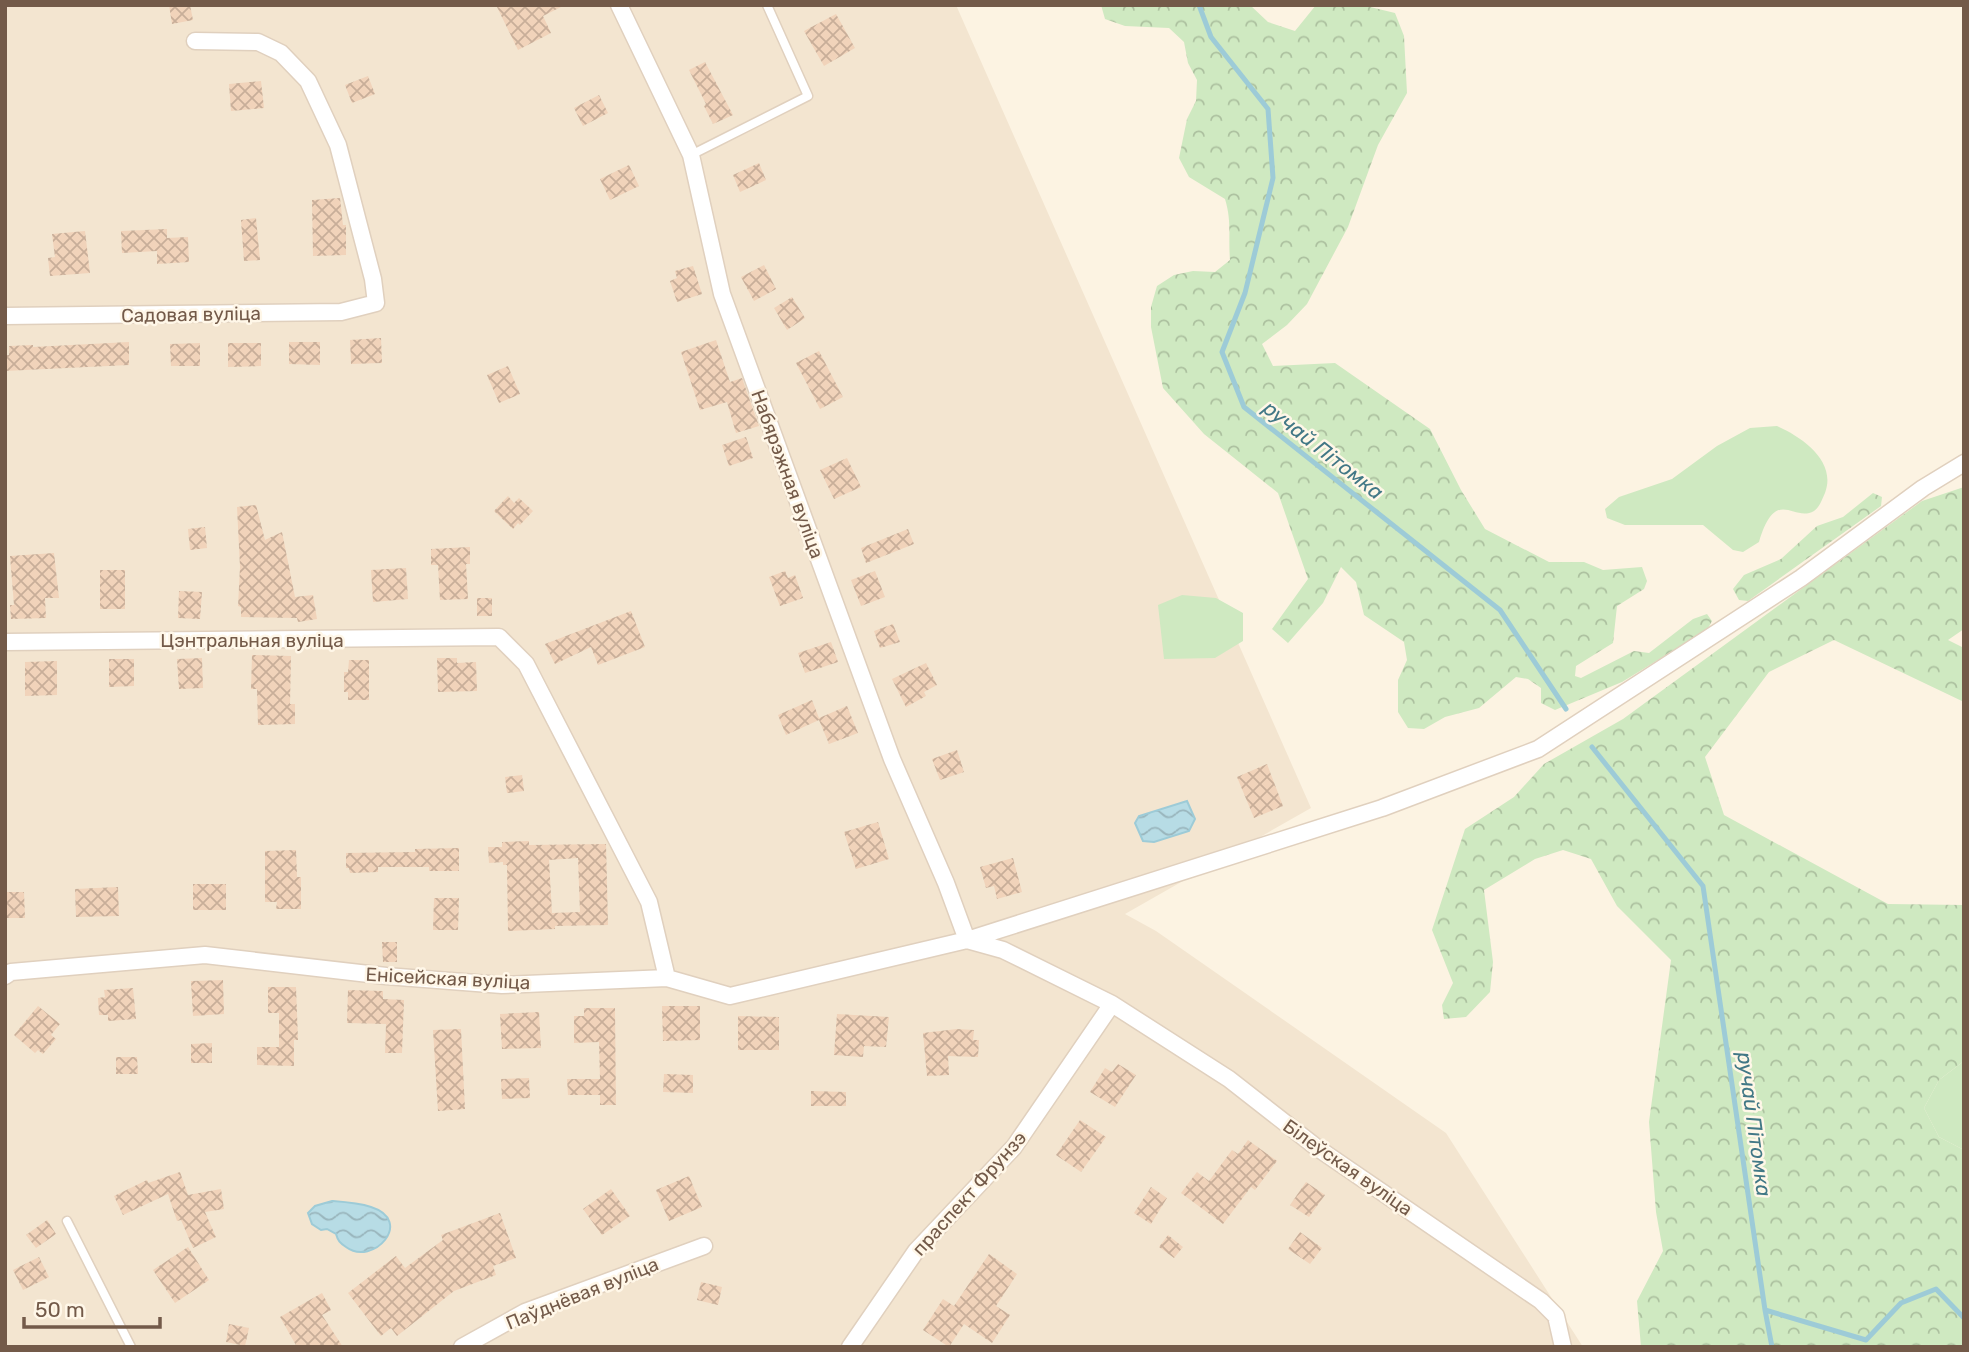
<svg xmlns="http://www.w3.org/2000/svg" width="1969" height="1352" viewBox="0 0 1969 1352" font-family="Rubik,sans-serif">
	<defs>
		<pattern id="forest-crowns" width="20" height="18" patternUnits="userSpaceOnUse" patternTransform="scale(1.75)"><rect width="20" height="18" fill="#cfe9c1"/><path d="M2 6a3 3 0 1 1 6 0M12 15a3 3 0 1 1 6 0" fill="none" stroke="#acc09f"/></pattern>
		<pattern id="water-waves" width="16" height="10" patternUnits="userSpaceOnUse" patternTransform="scale(1.75)"><rect width="16" height="10" fill="#b7dce5"/><path d="M0 5q4-4 8 0t8 0" fill="none" stroke="#99b5bc"/></pattern>
		<pattern id="building-cross-hatch" width="8" height="8" patternUnits="userSpaceOnUse" patternTransform="scale(1.75)"><rect width="8" height="8" fill="#f1d3ba"/><path d="M0 0l8 8M0 8l8-8" fill="none" stroke="#c8ae99"/></pattern>
	</defs>
	<rect width="100%" height="100%" fill="#fcf3e2"/>
	<path fill="#f3e5d0" d="M5,5H956L1311,808L1125,914L1156,931L1446,1133L1583,1347H5Z"/>
	<path fill="#cfe9c1" d="M1777,426C1802,437 1837,461 1825,493C1822,499 1820,507 1814,511C1793,523 1776,485 1759,542L1743,552L1733,550L1703,525H1625L1607,518L1605,509L1619,497L1672,479L1717,446L1750,428Z
		M1182,595L1216,598L1243,613V641L1215,658L1164,659L1158,605Z
		M1964,1061V1150L1939,1137L1924,1108L1939,1080Z"/>
	<path fill="url(#forest-crowns)" d="M1101,5H1250L1268,22L1295,31L1316,5H1362L1395,13L1404,36L1407,93L1378,145L1348,227L1307,304L1287,325L1262,344L1273,366L1335,363L1430,429L1461,490L1485,529L1549,562H1584L1603,570L1642,567L1647,581L1644,589L1617,606L1613,643L1576,666L1575,676L1581,678L1634,651L1649,653L1693,619L1707,614L1712,621L1707,630L1622,682L1555,710L1541,703V688L1528,679L1516,677L1479,708L1445,717L1424,729L1408,728L1398,712V680L1407,660L1404,642L1364,615L1356,582L1341,567L1323,603L1288,643L1272,629L1308,579L1278,493L1204,434L1163,388L1151,327V307L1157,286L1174,275L1193,271L1215,272L1230,260C1228,236 1232,222 1225,199L1189,177L1179,158L1187,119L1196,101L1197,80L1188,63L1184,42L1169,28L1125,26L1105,19Z
		M1964,487V629L1948,640L1964,648V702L1834,640L1769,672L1705,757L1724,815L1888,904L1964,905V1061L1939,1080L1924,1108L1939,1137L1964,1150V1347H1641L1637,1301L1663,1251L1656,1212L1649,1122L1671,960L1617,906L1591,859L1563,850L1535,859L1484,890L1493,962L1490,992L1466,1017L1444,1019L1442,1005L1453,983L1432,930L1465,829L1514,797L1544,764L1623,719L1922,501Z
		M1873,493L1882,497L1881,506L1748,601L1739,600L1733,589L1744,575L1781,559L1817,526L1843,517Z"/>
	<path fill="url(#water-waves)" stroke="#9dcbd7" stroke-width="2" d="M1187,801L1195,819L1189,831L1154,842L1143,841L1135,823L1139,816Z
		M332,1201C345,1202 359,1203 371,1207C415,1221 373,1267 346,1247C340,1243 338,1241 336,1234L327,1229L321,1230L312,1224L308,1213L315,1206Z"/>
	<g fill="none" stroke-linecap="round" stroke-linejoin="round">
		<path stroke="#9dcbd7" stroke-width="5" d="M1199,5L1211,37L1268,109L1273,178L1245,293L1222,352L1244,407L1500,610L1566,709
			M1592,747L1703,886L1765,1310L1866,1340L1901,1303L1936,1289L1964,1318
			M1765,1310L1772,1347"/>
	</g>
	<path fill="url(#building-cross-hatch)" fill-rule="evenodd" d="M169,5H190L193,20L172,24Z
		M496,5H565L543,16L551,33L518,50Z
		M836,14L855,48L824,66L804,31Z
		M705,62L733,115L713,124L704,106L706,104L689,70Z
		M368,76L375,94L352,103L345,85Z
		M261,81L264,108L231,111L229,84Z
		M599,95L608,113L583,126L574,108Z
		M759,163L766,180L740,192L733,175Z
		M629,165L639,186L610,200L600,179Z
		M340,198L343,225H346V255L313,256L312,200Z
		M256,218L260,260L244,261L241,220Z
		M167,229V238L188,237L189,262L157,264V251L122,253L121,231Z
		M85,231L90,273L50,276L48,258L55,257L52,234Z
		M764,265L776,289L754,301L741,277Z
		M693,266L702,294L677,302L670,281L677,278L675,271Z
		M792,297L805,318L787,330L774,308Z
		M381,338L382,363L351,364L350,340Z
		M716,340L730,382L742,378L759,426L736,433L727,402L700,410L681,352Z
		M129,342V365L5,371V355H9V346L33,345V347Z
		M289,342H320V365L289,364Z
		M200,343V366H171L170,344Z
		M228,343H261V366L228,367Z
		M819,351L843,397L820,409L796,363Z
		M508,366L520,394L499,403L487,375Z
		M746,437L753,458L729,466L722,445Z
		M847,458L861,487L834,499L820,470Z
		M508,496L514,503L519,498L533,511L520,525L518,523L513,529L494,511Z
		M256,505L265,540L282,532L295,597L313,595L317,619L298,622L297,618L241,617V607L238,606L240,567L237,507Z
		M205,527L207,548L190,550L188,529Z
		M908,529L914,544L866,563L861,548Z
		M470,547V564H466L468,599L440,600L438,565H431V549Z
		M54,553L59,598H45L46,618L11,619L10,605H14L10,556Z
		M406,568L408,599L373,602L371,570Z
		M100,570H125V609H100Z
		M785,571L788,578L795,575L803,598L780,606L769,577Z
		M875,571L885,597L861,606L851,580Z
		M179,591L202,592L200,619L178,618Z
		M477,598H492V616H477Z
		M631,611L645,647L598,665L591,647L555,664L545,644Z
		M893,624L900,642L880,648L874,631Z
		M831,642L838,662L805,673L798,653Z
		M252,655L291,656L290,704H295V724L258,725L257,689H251Z
		M202,658L203,688L179,689L177,659Z
		M437,658H457V663L476,662L477,691L438,692Z
		M109,659H134V686L109,687Z
		M349,660H369V700H348V692H344V672H348Z
		M57,661V695L25,696V662Z
		M926,663L937,685L924,692L926,696L906,707L892,679Z
		M812,700L819,718L847,706L858,733L829,744L819,720L786,735L778,715Z
		M957,750L964,772L940,780L932,759Z
		M1267,764L1283,806L1254,818L1237,777Z
		M522,775L524,791L507,793L505,777Z
		M878,822L889,859L856,869L844,832Z
		M529,841V845L606,844L608,925L555,926V929L508,931L507,865H503V862L489,863L488,847H502V842ZM578,858L580,912L552,913L549,860Z
		M459,848V871H429V867H378V872L350,873L349,868H346V853L415,852V849Z
		M296,850L297,877H301V909H276L277,902H265V851Z
		M1013,858L1022,892L997,899L994,886L986,888L980,867Z
		M193,884H226V910H193Z
		M118,887L119,916L76,917L75,889Z
		M5,892H24L25,918H5Z
		M434,898H459L458,930H433Z
		M382,942H397V962H383Z
		M223,980L224,1014L193,1016L191,981Z
		M268,987H296L298,1040H294V1066L257,1065V1047H279V1013H268Z
		M133,988L136,1019L108,1021V1015H99L98,998L105,997L104,990Z
		M348,990L383,991V999L404,1000L402,1053H385L386,1024L347,1023Z
		M38,1006L60,1024L51,1035L56,1039L43,1054L38,1050L35,1053L14,1035Z
		M662,1006H700V1040L663,1041Z
		M584,1008H615L616,1105H600V1095H568L567,1079H600L599,1042L574,1043V1016H584Z
		M539,1012L541,1048L502,1049L500,1014Z
		M837,1014L889,1017L886,1047L864,1046L863,1057L834,1055Z
		M738,1016L779,1017V1050H738Z
		M461,1029L465,1109L438,1111L433,1030Z
		M957,1029L974,1030L973,1040H979L978,1057L948,1056L949,1075L927,1076L923,1033Z
		M212,1043V1063H191V1044Z
		M116,1057H137L138,1074H116Z
		M1118,1064L1136,1075L1115,1107L1090,1092L1105,1068L1112,1072Z
		M664,1074L693,1075V1093L663,1092Z
		M529,1078L530,1098L502,1099L501,1079Z
		M811,1091L846,1092V1106H811Z
		M1080,1120L1106,1137L1081,1172L1056,1155Z
		M1248,1140L1277,1161L1255,1190L1251,1187L1223,1224L1181,1193L1197,1172L1209,1181L1232,1150L1238,1154Z
		M180,1172L188,1195L221,1189L224,1209L205,1212L216,1237L193,1248L181,1220L177,1221L168,1194L123,1215L114,1196L147,1180L148,1183Z
		M689,1176L702,1207L669,1221L656,1190Z
		M1306,1182L1325,1195L1309,1217L1290,1205Z
		M1151,1187L1167,1198L1151,1224L1134,1213Z
		M611,1189L630,1216L602,1235L583,1209Z
		M500,1213L516,1258L493,1266L496,1275L454,1291L397,1336L391,1328L381,1336L348,1293L396,1256L405,1268L443,1240L441,1235Z
		M47,1220L56,1234L36,1248L26,1235Z
		M1300,1232L1322,1248L1310,1264L1288,1249Z
		M1168,1235L1183,1247L1174,1258L1159,1247Z
		M188,1247L209,1280L175,1303L153,1270Z
		M989,1254L1017,1274L996,1306L1010,1315L992,1343L964,1324L949,1347L923,1330L943,1299L954,1306Z
		M39,1257L49,1277L23,1290L13,1270Z
		M701,1282L722,1287L718,1305L697,1300Z
		M322,1293L331,1310L322,1315L343,1347H297L280,1317Z
		M229,1324L249,1328L245,1346L226,1342Z"/>
	<g fill="none" stroke-linecap="round" stroke-linejoin="round">
		<defs>
			<path id="service" d="M691,155L808,96L767,5
				M67,1221L131,1347"/>
			<path id="minor" d="M619,5L691,155L722,294L892,759L946,883L967,940
				M5,316L341,312L376,303L373,279L338,145L308,81L281,53L258,42L195,41
				M5,642L499,637L526,664L649,902L667,978
				M967,940L1003,950L1112,1004L1229,1079L1316,1147L1541,1301L1556,1316L1563,1347
				M5,976L11,972L205,955L386,976L502,985L667,978L730,996L967,940L1382,808L1538,749L1801,578L1923,488L1964,463
				M462,1347L525,1312L704,1246
				M850,1347L916,1251L1014,1147L1112,1004"/>
		</defs>
		<use href="#service" stroke="#e0d0be" stroke-width="11"/>
		<use href="#minor" stroke="#e0d0be" stroke-width="19"/>
		<use href="#service" stroke="#fff" stroke-width="8"/>
		<use href="#minor" stroke="#fff" stroke-width="16"/>
	</g>
	<g text-anchor="middle" stroke-width="5" stroke-linejoin="round" paint-order="stroke">
		<g font-size="19" fill="#735a49" stroke="#fff7e8">
			<text transform="translate(191 314) rotate(-1)" y="7">Садовая вуліца</text>
			<text transform="translate(788 474) rotate(70)" y="7">Набярэжная вуліца</text>
			<text x="252" y="647">Цэнтральная вуліца</text>
			<text transform="translate(448 978) rotate(3)" y="7">Енісейская вуліца</text>
			<text transform="translate(1348 1167) rotate(35)" y="7">Білеўская вуліца</text>
			<text transform="translate(969 1193) rotate(-48)" y="7">праспект Фрунзэ</text>
			<text transform="translate(582 1293) rotate(-22)" y="7">Паўднёвая вуліца</text>
		</g>
		<g font-size="21" font-style="italic" fill="#427886" stroke="#fff7e8">
			<text transform="translate(1323 450) rotate(38)" y="7">ручай Пітомка</text>
			<text transform="translate(1754 1124) rotate(82)" y="7">ручай Пітомка</text>
		</g>
	</g>
	<rect width="1969" height="1352" fill="none" stroke="#735a49" stroke-width="14"/>
	<path d="M24 1317v10h136v-10" fill="none" stroke="#735a49" stroke-width="3.5"/>
	<text x="35" y="1317" font-size="21" fill="#735a49" stroke="#fff7e8" stroke-width="5" paint-order="stroke">50 m</text>
</svg>
